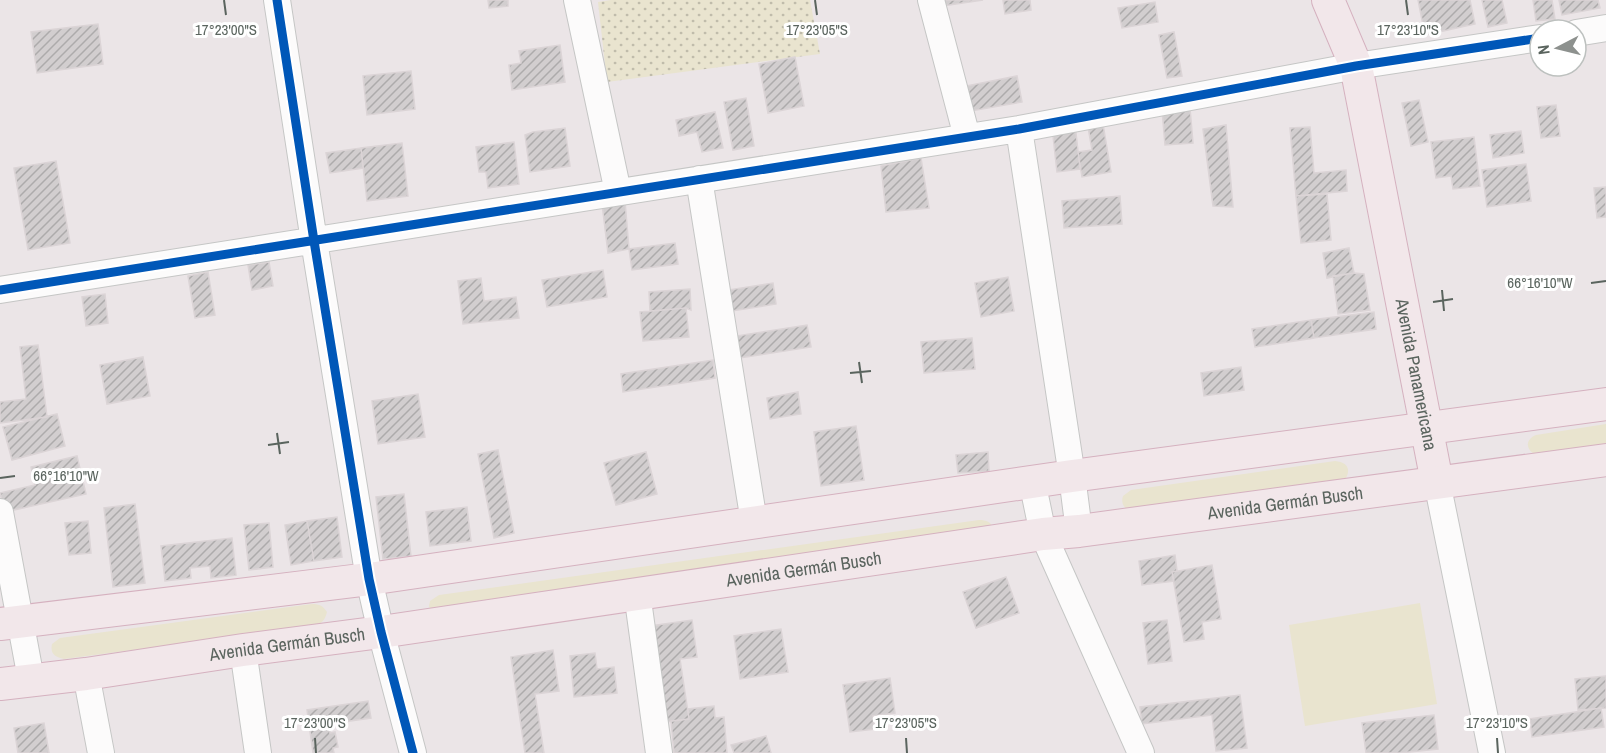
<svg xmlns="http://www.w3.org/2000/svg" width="1606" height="753" viewBox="0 0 1606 753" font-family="'Archivo Narrow',sans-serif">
	<defs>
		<pattern id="park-dots" width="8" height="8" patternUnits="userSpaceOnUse" patternTransform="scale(1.5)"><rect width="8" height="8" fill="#e9e4cf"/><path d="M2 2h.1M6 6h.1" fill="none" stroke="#c0bcab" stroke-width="1.8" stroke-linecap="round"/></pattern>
		<pattern id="building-hatch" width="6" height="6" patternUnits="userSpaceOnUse" patternTransform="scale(1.5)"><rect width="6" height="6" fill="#d2cecf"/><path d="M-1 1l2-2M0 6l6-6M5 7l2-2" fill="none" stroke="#adabab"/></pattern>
	</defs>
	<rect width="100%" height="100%" fill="#ebe5e7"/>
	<path fill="#e9e4cf" d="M1606,424V446L1534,454C1525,448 1526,439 1536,435Z
		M1335,461C1348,462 1352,470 1344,481L1128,510C1123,506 1121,503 1123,496L1131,490Z
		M979,520C987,520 990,522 994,528L431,611L429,606L430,601L439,595Z
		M1420,603L1437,704L1305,726L1289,625Z
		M312,604C320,604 323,606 327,612C325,620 322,623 315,626L64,659C55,657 50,654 52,644L60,638Z"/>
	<path fill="url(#park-dots)" d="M611,0H810L820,54L607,82L598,2Z"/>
	<path fill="url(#building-hatch)" stroke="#dbd4d6" stroke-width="1.5" d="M488,0H508V6L489,8Z
		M942,0H983L943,6Z
		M1003,0H1030L1031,10L1005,14Z
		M1418,0H1470L1475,24L1425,35Z
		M1482,0H1502L1507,23L1488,27Z
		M1533,0H1552L1555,19L1536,21Z
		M1559,0H1598L1600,8L1562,15Z
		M1155,2L1158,22L1122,28L1118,8Z
		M98,24L103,64L37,73L31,32Z
		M1174,32L1182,76L1167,78L1159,35Z
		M560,45L565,82L512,90L509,65L521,63L519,51Z
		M795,57L804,106L768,113L759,64Z
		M411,71L415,109L367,115L363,76Z
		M1017,76L1022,102L971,111L966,86Z
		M746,98L754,146L733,150L724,102Z
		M1419,100L1428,142L1411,146L1402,103Z
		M1556,105L1560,136L1541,138L1537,107Z
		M1190,108L1193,143L1165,145L1162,110Z
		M715,112L723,148L702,152L697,132L679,136L676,120Z
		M1075,124L1080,169L1057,172L1052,127Z
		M1103,124L1111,172L1082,177L1078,152L1092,150L1088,127Z
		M1226,125L1233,207L1213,206L1203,129Z
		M1310,127L1314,173L1346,170L1347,191L1296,196L1290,128Z
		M565,128L570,166L530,172L525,135L533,132Z
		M1521,131L1524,153L1493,158L1490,135Z
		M1474,137L1480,186L1453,189L1451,176L1436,178L1431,142Z
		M514,142L519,184L488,188L486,172H479L476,147Z
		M402,143L408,196L367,201L361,148Z
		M361,148L363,168L330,173L326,153Z
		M921,158L929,208L886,212L881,166Z
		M56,161L70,243L28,250L14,168Z
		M1526,164L1531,201L1487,207L1482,170Z
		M1606,187V217L1597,218L1594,188Z
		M1327,194L1331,240L1301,243L1296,196Z
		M1120,196L1122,224L1064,228L1062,201Z
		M625,201L629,249L608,253L602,204Z
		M675,243L678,264L632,270L629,249Z
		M1349,248L1354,273L1327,278L1323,253Z
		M269,262L273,286L252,290L248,265Z
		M603,270L607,297L547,307L542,280Z
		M208,272L215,315L195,318L188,276Z
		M1354,273L1364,274L1370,310L1338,314L1333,276Z
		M1008,277L1014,311L981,317L975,283Z
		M481,278L484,301L516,297L519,318L463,324L458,281Z
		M773,283L776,304L732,311L728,290Z
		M690,289L691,310L686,308L650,311L649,292Z
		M105,294L108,323L86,326L82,297Z
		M686,308L689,337L643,341L640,312Z
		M1374,312L1376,329L1314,338L1311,320Z
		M1311,320L1314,338L1255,347L1252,329Z
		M807,325L811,347L740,358L736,336Z
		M972,338L975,369L924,373L921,342Z
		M38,345L47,417L0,423V402L26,399L20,347Z
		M143,357L150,396L107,404L100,365Z
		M713,360L715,378L623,392L621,374Z
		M1241,367L1244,390L1204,396L1201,373Z
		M798,392L801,414L770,419L767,398Z
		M418,394L425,437L378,444L372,401Z
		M57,414L65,446L12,460L3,427Z
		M856,426L864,480L821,486L814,432Z
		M498,450L514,533L494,538L478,454Z
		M646,452L657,494L616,505L604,463Z
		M988,452L989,471L958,473L956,455Z
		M77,456L86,494L5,512L0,493L35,485L31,467Z
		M404,494L411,556L383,559L376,497Z
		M135,504L145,583L113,587L104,508Z
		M467,507L471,541L430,546L426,512Z
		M337,517L342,557L314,561L307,521Z
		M88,521L91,553L69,555L65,523Z
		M307,521L314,561L291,565L285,525Z
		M269,523L273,567L249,570L244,525Z
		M232,538L236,575L211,578L210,566L190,568L191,578L165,581L161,546Z
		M1175,555L1177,571L1172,572L1174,581L1142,585L1139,561Z
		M1212,565L1221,619L1202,622L1204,639L1184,642L1172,572Z
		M1006,577L1019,613L976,628L963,592Z
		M692,620L697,657L680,659L689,719L656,723L643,627Z
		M1167,620L1172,661L1148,664L1143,623Z
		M781,629L788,672L740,679L734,636Z
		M553,650L559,691L535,694L544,753H525L511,657Z
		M595,653L597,669L614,667L617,693L574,697L570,656Z
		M1606,676V708L1578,710L1575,679Z
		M890,678L895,713L873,716L875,729L850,732L843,685Z
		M1240,695L1247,748L1216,751L1212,715L1142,724L1140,707Z
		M368,701L371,718L329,724L330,733L335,732L338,747L333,748L334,753H313L307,710Z
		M714,706L715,718L724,717L727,753H674L671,721L689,719L688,709Z
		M1601,708L1604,727L1532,737L1530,719Z
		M1434,715L1438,749L1400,753H1366L1362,723Z
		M44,723L49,753H18L14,728Z
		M766,736L771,753H734L731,745Z"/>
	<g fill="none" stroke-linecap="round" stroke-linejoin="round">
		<defs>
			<path id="minor" d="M277,0L314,241L369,579L381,632L413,753
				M577,0L618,192
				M931,0L967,137
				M1576,33L1606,28
				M1019,129L1072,476L1079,531
				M699,179L754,522
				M0,290L1019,129L1356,66L1540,38
				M1032,481L1043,534L1141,753
				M1437,482L1492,753
				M0,512L31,679
				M637,593L659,753
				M243,650L258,753
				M86,674L101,753"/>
			<g id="major">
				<path id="s1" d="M1328,0L1356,66L1437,482"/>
				<path d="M0,624L369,579L1072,476L1606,404"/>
				<path id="s2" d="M0,684L86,674L243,650L381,632L1043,534L1079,531L1606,460"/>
			</g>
		</defs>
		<use href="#minor" stroke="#c5c6c5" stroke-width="28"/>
		<use href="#major" stroke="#d5b1bf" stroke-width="34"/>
		<use href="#minor" stroke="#fcfbfb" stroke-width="26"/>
		<use href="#major" stroke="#f2e7ea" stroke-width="32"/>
		<defs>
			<path id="cycleway" d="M277,0L314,241L369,579L381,632L413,753
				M0,290L1019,129L1356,66L1540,38"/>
		</defs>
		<use href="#cycleway" stroke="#fff" stroke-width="13"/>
		<use href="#cycleway" stroke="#0057b8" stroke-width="9"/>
	</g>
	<path fill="none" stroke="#5a645e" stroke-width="2" d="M224,0L226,15M815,0L817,15M1406,0L1408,15M1591,283L1606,281M1442,290L1444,311M1433,302L1453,299M859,362L862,383M850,373L871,371M277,433L280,454M268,445L289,442M0,478L15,476M315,738L316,753M906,738L907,753M1497,738L1498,753"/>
	<g text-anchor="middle" stroke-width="6" stroke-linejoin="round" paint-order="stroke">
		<g font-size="18" fill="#5a645e" stroke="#fff">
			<text dy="6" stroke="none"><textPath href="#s1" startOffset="386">Avenida Panamericana</textPath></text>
			<text dy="6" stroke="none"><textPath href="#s2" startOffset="1298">Avenida Germán Busch</textPath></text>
			<text dy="6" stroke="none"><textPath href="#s2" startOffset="812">Avenida Germán Busch</textPath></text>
			<text dy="6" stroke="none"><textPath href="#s2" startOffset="290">Avenida Germán Busch</textPath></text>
		</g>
	</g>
	<g font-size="15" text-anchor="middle" fill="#5a645e" stroke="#fff" stroke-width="6" stroke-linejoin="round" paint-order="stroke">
		<text x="226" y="35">17°23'00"S</text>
		<text x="817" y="35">17°23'05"S</text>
		<text x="1408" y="35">17°23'10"S</text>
		<text x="1540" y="288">66°16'10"W</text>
		<text x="66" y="481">66°16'10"W</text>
		<text x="315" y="728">17°23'00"S</text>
		<text x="906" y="728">17°23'05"S</text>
		<text x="1497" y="728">17°23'10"S</text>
	</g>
	<g transform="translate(1558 48) rotate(263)"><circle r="28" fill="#ffffff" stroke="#bdc1bf" stroke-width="1.5"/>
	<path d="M0-4.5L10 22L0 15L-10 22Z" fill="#8d918e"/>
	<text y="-9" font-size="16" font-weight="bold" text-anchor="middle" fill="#5a645e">N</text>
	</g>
</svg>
